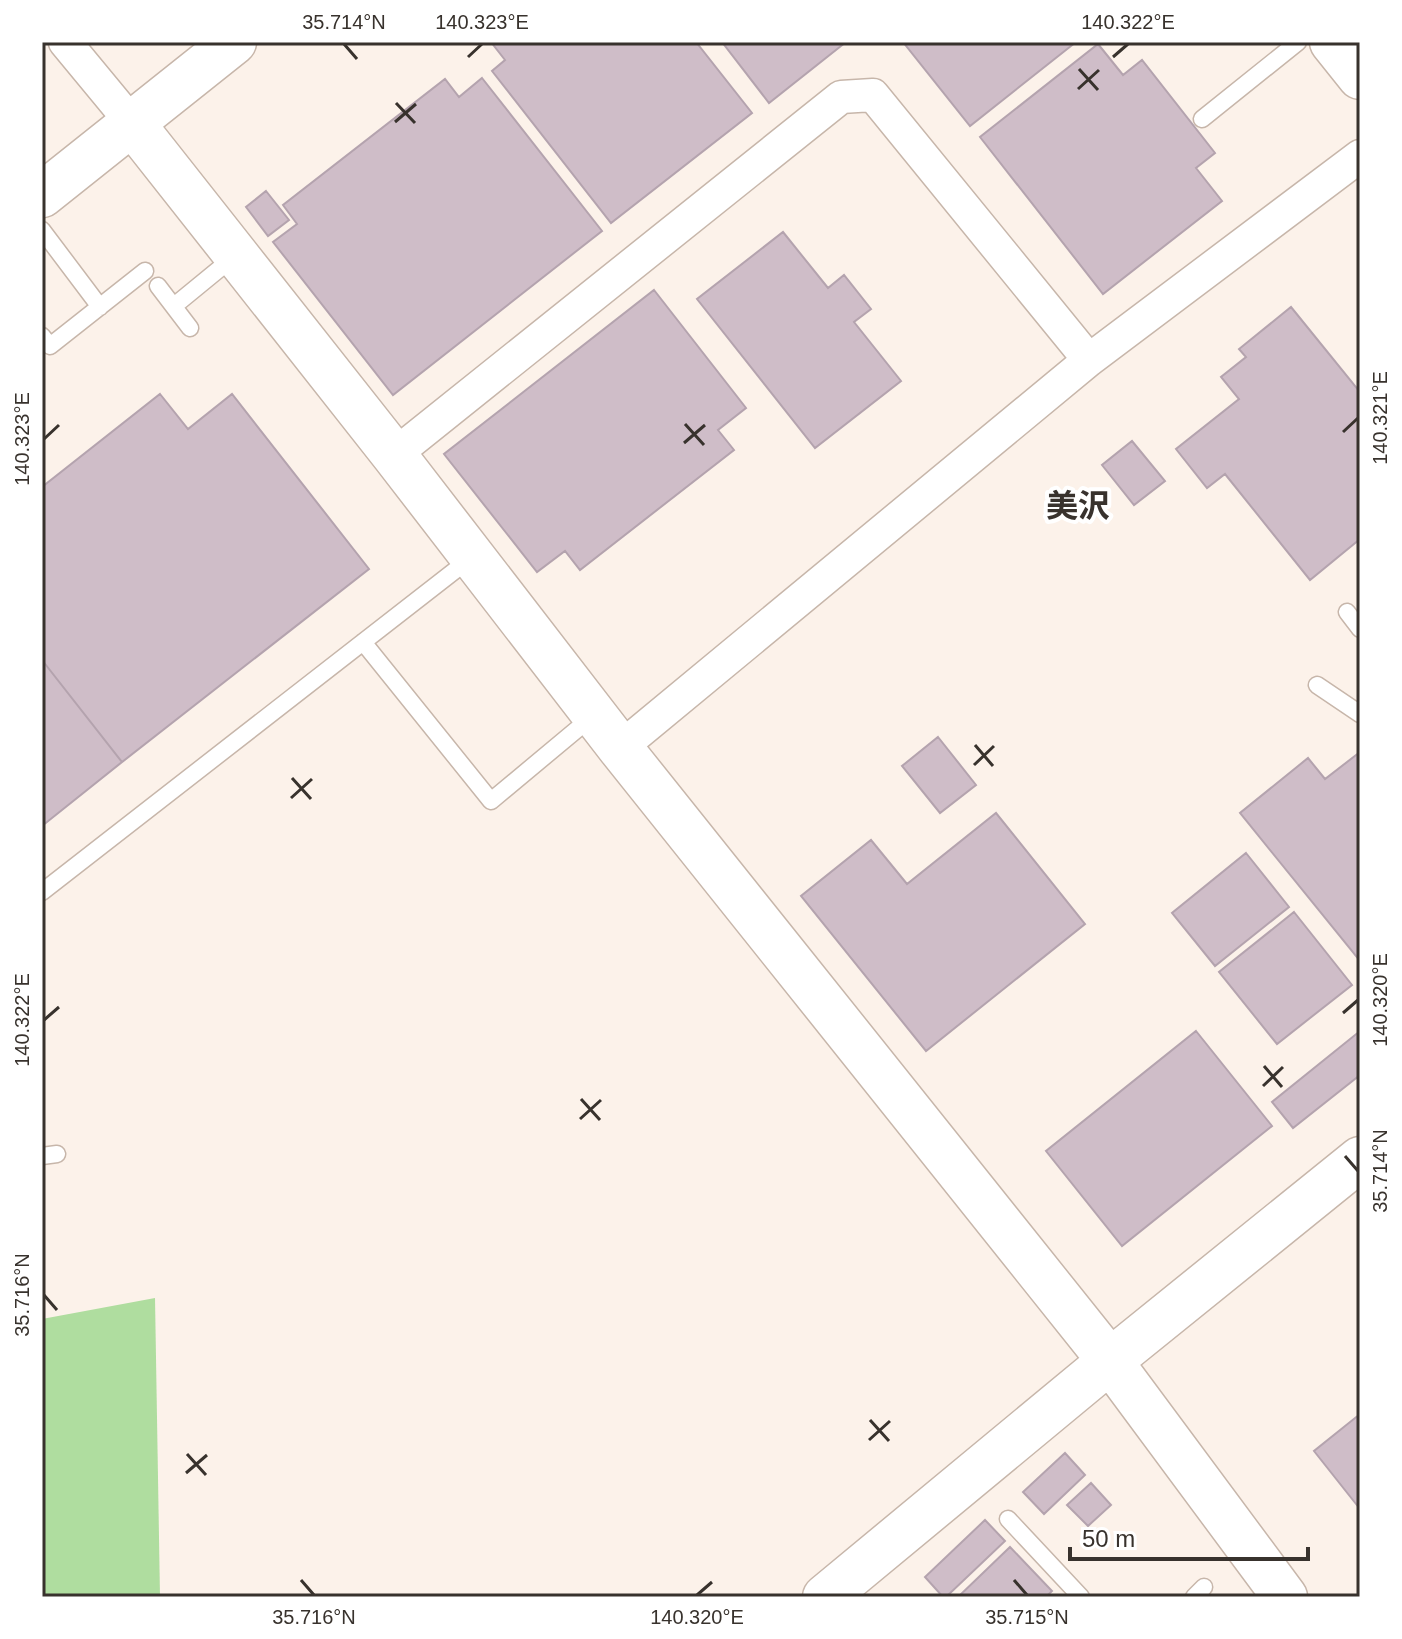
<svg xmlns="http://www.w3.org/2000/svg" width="1402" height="1639" viewBox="0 0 1402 1639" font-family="Helvetica,'Noto Sans JP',sans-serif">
	<rect width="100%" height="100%" fill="#fcf2ea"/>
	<path fill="#afdd9f" d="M155,1298L160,1597H42V1319Z"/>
	<path fill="#cfbdc8" stroke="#b4a3ae" stroke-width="2" d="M491,42H696L752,113L611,223L492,71L505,60Z
		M722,42H846L769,103Z
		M903,42H1076L970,126Z
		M1098,44L1123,75L1142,60L1215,153L1196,168L1222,201L1103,294L980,137Z
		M482,78L602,231L393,395L273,242L297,224L283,205L445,79L459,97Z
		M266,191L289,220L268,236L246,207Z
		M783,232L828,288L844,275L871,309L854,322L901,381L815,448L697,299Z
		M654,290L746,408L718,430L734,450L580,570L565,551L537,572L444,454Z
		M1291,307L1360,392V539L1310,580L1225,474L1207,488L1176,449L1239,399L1221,377L1246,357L1239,349Z
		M160,394L188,429L232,394L369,569L122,762L42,660V487Z
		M1132,441L1165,481L1134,505L1102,465Z
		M42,660L122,762L42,826Z
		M938,737L976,785L940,813L902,766Z
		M1360,752V961L1240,813L1308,758L1325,779Z
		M996,813L1085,924L926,1051L801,896L871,840L907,884Z
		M1246,853L1289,907L1215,966L1172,913Z
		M1294,912L1352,985L1277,1044L1219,972Z
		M1196,1031L1272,1126L1122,1246L1046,1151Z
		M1360,1031V1075L1293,1128L1272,1102Z
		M1360,1414V1509L1314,1451Z
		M1065,1453L1085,1475L1044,1514L1023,1492Z
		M1091,1483L1111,1505L1088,1526L1067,1505Z
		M985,1520L1005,1541L946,1597H943L925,1577Z
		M1010,1547L1052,1591L1046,1597H958Z"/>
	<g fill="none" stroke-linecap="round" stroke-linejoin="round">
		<defs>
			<path id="lane" d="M1202,119L1298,42
				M42,230L100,307
				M158,286L190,328
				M174,306L235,256
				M42,336L50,346L145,271
				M1347,612L1360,629
				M363,642L491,801L593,716
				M1317,685L1360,714
				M42,892L471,558
				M42,1156L57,1154
				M1008,1519L1081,1597
				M1194,1597L1204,1587"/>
			<path id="street" d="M65,42L132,123
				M394,455L841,97L873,95L1089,360
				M620,748L1089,360L1360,156"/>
			<path id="secondary" d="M1332,42L1360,77
				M132,123L394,455L620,748L1110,1361L1285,1597
				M42,195L234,42
				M825,1597L1110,1361L1360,1159"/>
		</defs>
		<use href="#lane" stroke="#c7b6aa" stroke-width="19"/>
		<use href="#street" stroke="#c7b6aa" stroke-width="35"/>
		<use href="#secondary" stroke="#c7b6aa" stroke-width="47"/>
		<use href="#lane" stroke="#fff" stroke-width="16"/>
		<use href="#street" stroke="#fff" stroke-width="32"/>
		<use href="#secondary" stroke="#fff" stroke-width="44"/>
	</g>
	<path fill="none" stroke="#38322d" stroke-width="3" d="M344,44L357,59M468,57L482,44M1113,57L1128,44M1079,69L1098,90M1078,89L1099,70M396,103L415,123M395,122L416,104M685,424L704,445M1343,432L1358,418M44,439L59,425M684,443L705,425M975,745L993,766M974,765L994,746M292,778L311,799M291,798L312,779M1343,1013L1358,1000M44,1020L59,1007M1264,1066L1282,1087M1263,1086L1283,1067M581,1099L600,1120M580,1119L601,1100M1345,1156L1358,1171M44,1295L57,1310M870,1420L889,1441M869,1440L890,1421M187,1454L206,1475M186,1473L207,1455M301,1580L314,1595M1014,1580L1027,1595M697,1595L712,1582"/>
	<g text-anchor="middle" stroke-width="8" stroke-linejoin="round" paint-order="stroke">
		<g font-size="32" font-weight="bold" fill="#38322d" stroke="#fff">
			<text x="1078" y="517">美沢</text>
		</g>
	</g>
	<rect width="1402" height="1639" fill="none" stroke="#ffffff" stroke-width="88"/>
	<path d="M1070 1547v12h238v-12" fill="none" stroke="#38322d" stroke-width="4"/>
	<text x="1082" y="1547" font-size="24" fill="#38322d" stroke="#ffffff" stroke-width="6" paint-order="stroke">50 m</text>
	<rect x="44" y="44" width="1314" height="1551" fill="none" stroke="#38322d" stroke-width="3"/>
	<g font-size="20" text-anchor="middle" fill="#38322d">
		<text x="344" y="29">35.714°N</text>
		<text x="482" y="29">140.323°E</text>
		<text x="1128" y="29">140.322°E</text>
		<text transform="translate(1380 418) rotate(-90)" y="7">140.321°E</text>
		<text transform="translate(22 439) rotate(-90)" y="7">140.323°E</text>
		<text transform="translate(1380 1000) rotate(-90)" y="7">140.320°E</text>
		<text transform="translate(22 1020) rotate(-90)" y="7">140.322°E</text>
		<text transform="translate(1380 1171) rotate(-90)" y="7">35.714°N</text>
		<text transform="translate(22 1295) rotate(-90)" y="7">35.716°N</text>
		<text x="314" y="1624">35.716°N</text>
		<text x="697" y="1624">140.320°E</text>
		<text x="1027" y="1624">35.715°N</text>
	</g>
</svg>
